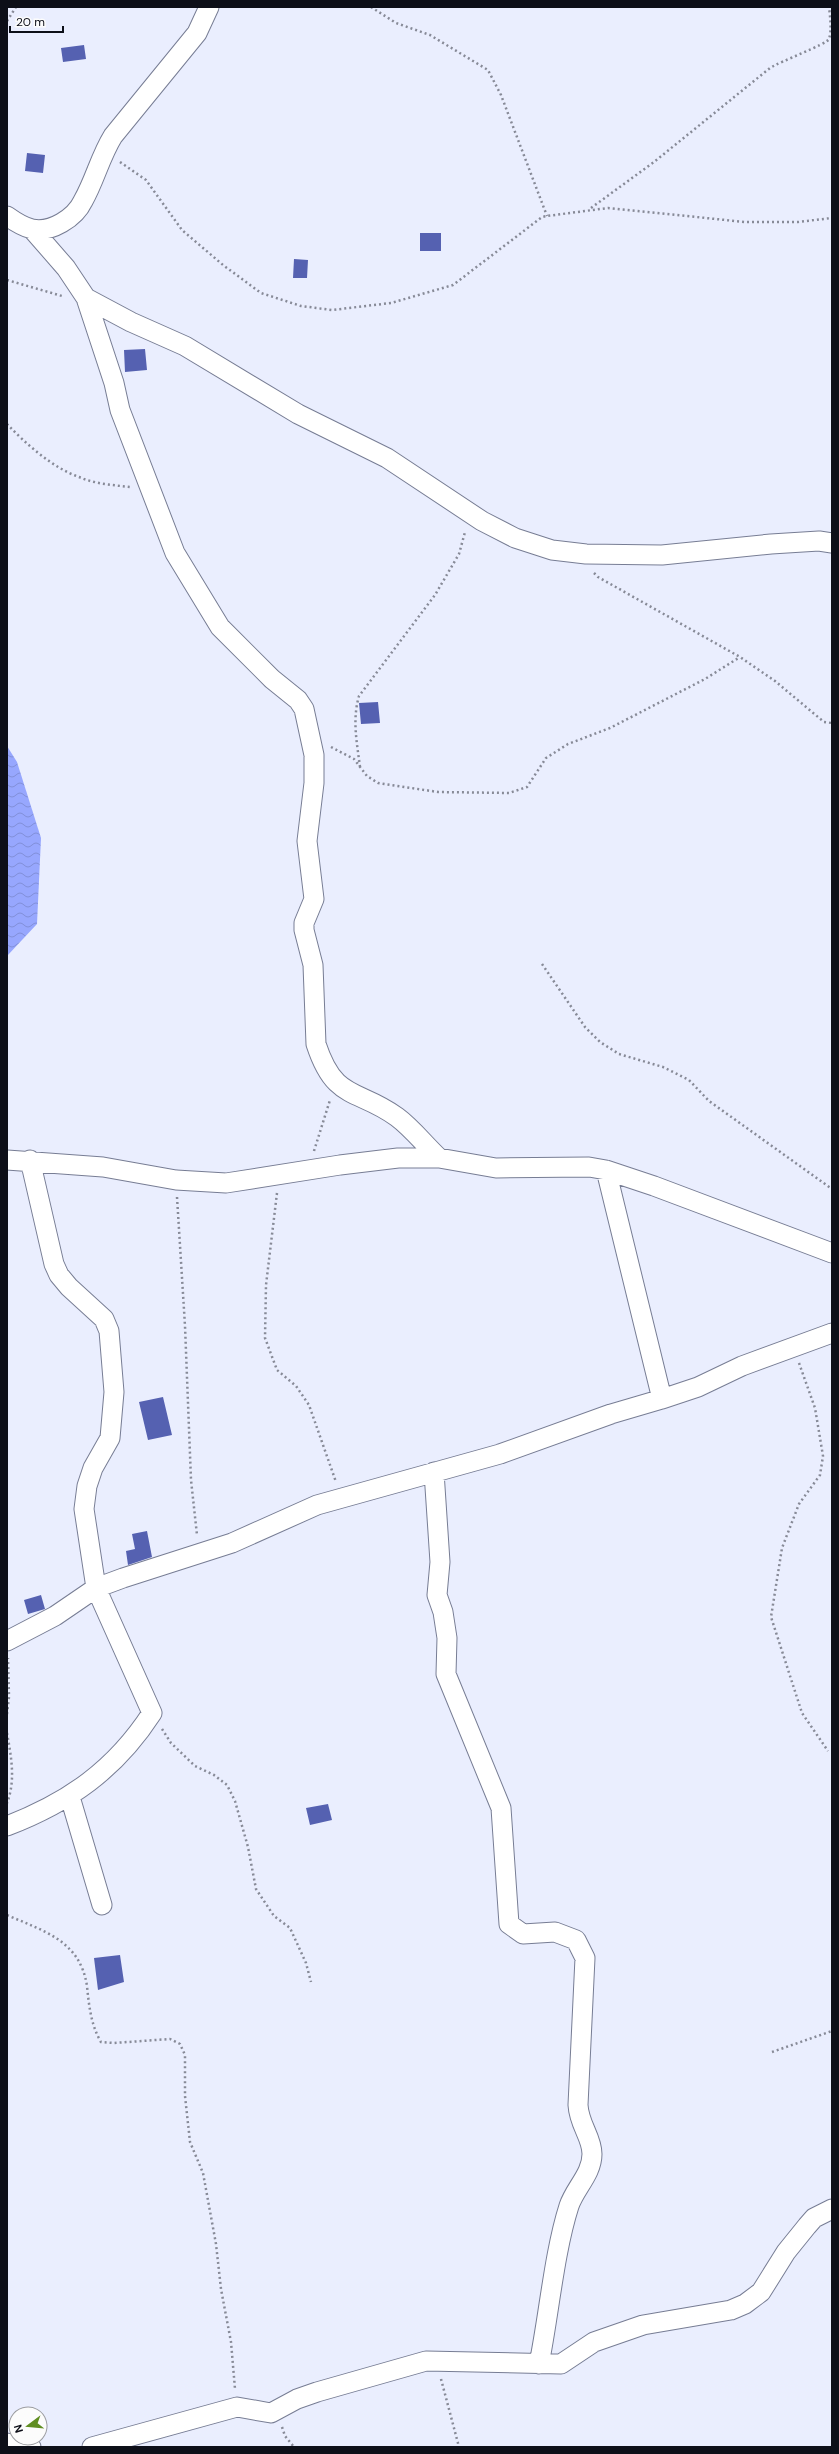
<svg xmlns="http://www.w3.org/2000/svg" width="839" height="2454" viewBox="0 0 839 2454" font-family="'DM Sans',sans-serif">
	<defs>
		<pattern id="water-waves" width="16" height="10" patternUnits="userSpaceOnUse"><rect width="16" height="10" fill="#97a7fe"/><path d="M0 5q4-4 8 0t8 0" fill="none" stroke="#818fd9"/></pattern>
	</defs>
	<rect width="100%" height="100%" fill="#eaeefe"/>
	<path fill="url(#water-waves)" d="M7,746L17,762L41,838L37,924L7,956Z"/>
	<path fill="#5561b1" d="M84,45L86,59L63,62L61,48Z
		M27,153L45,155L43,173L25,171Z
		M420,233H441V251H420Z
		M294,259L308,260L307,278H293Z
		M145,349L147,370L125,372L124,350Z
		M378,702L380,723L361,724L359,703Z
		M163,1397L172,1435L148,1440L139,1402Z
		M147,1531L152,1557L128,1565L126,1551L135,1549L132,1534Z
		M41,1595L45,1609L28,1614L24,1600Z
		M328,1804L332,1820L310,1825L306,1808Z
		M120,1955L124,1982L98,1990L94,1958Z"/>
	<g fill="none" stroke-linecap="round" stroke-linejoin="round">
		<defs>
			<path id="minor" d="M7,216C14,221 23,227 32,229C51,233 75,218 83,201C95,180 100,157 113,136L197,33L209,7
				M32,229L66,268L86,298L131,322L185,346L298,414L387,458L482,521L515,538L552,550L586,554L662,555L771,544L819,541L832,543
				M86,298L114,383L120,410L175,553L220,627L272,679L298,700L304,709L314,755V783L307,841L314,899L304,923V930L313,965L316,1044C335,1102 357,1088 397,1117C412,1128 425,1145 439,1158
				M7,1160L103,1167L176,1180L226,1183L340,1165L398,1158H439L496,1168L589,1167L606,1170L654,1186L832,1253
				M606,1170L662,1399
				M434,1472L440,1562L437,1595L443,1612L447,1638L446,1674L501,1808L509,1924L523,1934L555,1932L576,1940L585,1958L578,2105C579,2125 592,2137 592,2154C592,2174 575,2188 569,2206C554,2253 549,2315 539,2364
				M7,1641L55,1616L96,1588L123,1578L232,1543L317,1505L500,1454L611,1414L662,1399L698,1387L742,1366L832,1333
				M70,1797L102,1905
				M7,1826C69,1802 115,1770 152,1713L96,1588L84,1509L87,1486L93,1468L110,1438L114,1392L109,1331L104,1319L69,1287L59,1275L54,1264L30,1160
				M7,2443L31,2447
				M92,2447L237,2407L271,2413L297,2399L317,2392L426,2361L561,2364L594,2342L643,2325L731,2310L745,2304L761,2292L786,2252L807,2226L814,2218L832,2209"/>
		</defs>
		<use href="#minor" stroke="#777d94" stroke-width="21"/>
		<path stroke="#878a97" stroke-width="2.5" stroke-dasharray="2 3" stroke-linecap="butt" d="M371,7L396,23L430,35L488,70L501,95L547,216
			M7,21L16,7
			M120,162L146,180L182,230L223,265L261,293L301,306L332,310L391,303L453,285L542,217L547,216L608,208L745,222H798L832,218
			M591,208L654,162L770,68C779,62 827,44 829,39C832,30 830,16 829,7
			M7,280L62,296
			M7,424C26,444 53,468 79,477C95,484 113,485 130,487
			M594,573L598,577L740,657L775,681L824,722L832,723
			M331,747L354,759L367,776L378,783L438,792L509,793L527,787L546,758L568,744L610,728L705,679L740,657
			M360,767C357,743 352,720 359,696L435,595L459,554L465,532
			M542,964L585,1027L600,1042L619,1054L663,1067L689,1080L709,1101L832,1189
			M314,1151L330,1100
			M277,1193L266,1285L265,1338L277,1370L296,1386L309,1405L336,1482
			M177,1197L185,1326L191,1480L197,1535
			M799,1363L815,1408L823,1456L820,1475L799,1504L782,1548L771,1617L802,1713L828,1751
			M7,1714L9,1697L8,1658
			M162,1729L171,1743L195,1766L214,1775L227,1785L235,1801L248,1847L256,1889L274,1916L290,1928L306,1963L311,1982
			M7,1733C11,1756 16,1780 7,1803
			M7,1915C43,1931 80,1940 87,1986C89,2006 91,2025 101,2042L114,2043L170,2039L180,2044L185,2055V2096L190,2142L203,2173L216,2244L221,2289L231,2342L235,2389
			M772,2052L832,2031
			M441,2379L459,2447
			M282,2427L285,2436L294,2447"/>
		<use href="#minor" stroke="#fff" stroke-width="19"/>
	</g>
	<rect width="839" height="2454" fill="none" stroke="#0d0f18" stroke-width="16"/>
	<g transform="translate(28 2426) rotate(254)"><circle r="19" fill="#fcfcfc" stroke="#9c9da1"/>
	<path d="M0-3L7 15L0 10L-7 15Z" fill="#608e21"/>
	<text y="-6" font-size="11" font-weight="bold" text-anchor="middle" fill="#0d0f18">N</text>
	</g>
	<path d="M10 26v6h53v-6" fill="none" stroke="#0d0f18" stroke-width="2"/>
	<text x="16" y="26" font-size="12" fill="#0d0f18" stroke="#fcfcfc" stroke-width="3" paint-order="stroke">20 m</text>
</svg>
